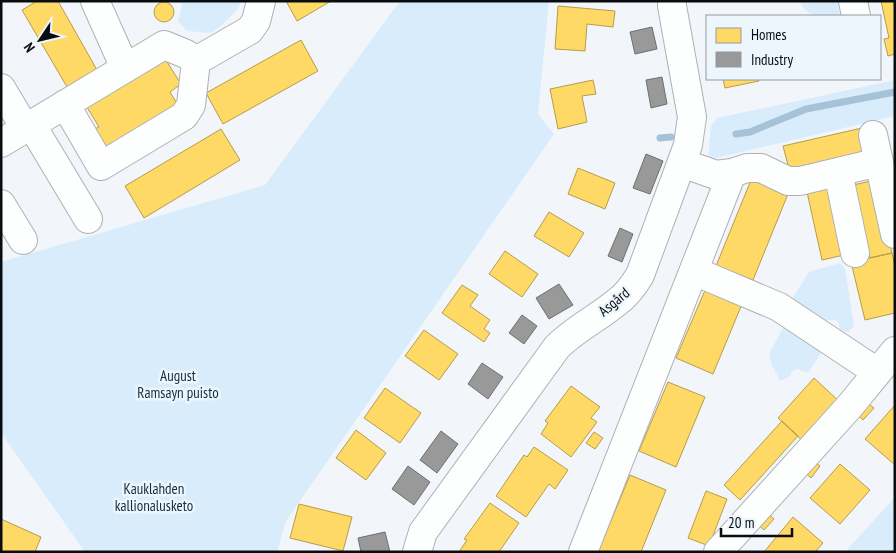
<svg xmlns="http://www.w3.org/2000/svg" width="896" height="553" viewBox="0 0 896 553" font-family="'PT Sans Narrow',sans-serif">
	<rect width="100%" height="100%" fill="#f2f6fa"/>
	<path fill="#d9ecfb" d="M180,1H241L238,9L223,24L211,33L187,31L178,21L182,5Z
		M400,1H549L538,114L554,134L286,521L277,552H85L1,433V262L265,185Z
		M800,1H837L840,16C825,16 805,19 800,1Z
		M895,80V116L708,160L711,126L717,118Z
		M840,263L845,268L854,326L848,332L840,330L838,322L835,320H814L787,307L809,272Z
		M782,318L826,345L808,373L797,369L791,372V376L780,381L771,363L769,354L783,328Z
		M895,497V552H845Z"/>
	<path fill="#ffd966" stroke="#b69c4c" d="M37,1H58L97,70L67,87L22,10Z
		M286,1H331L297,21Z
		M881,1H895V54L888,56L884,39L889,38Z
		M154 12a10 10 0 1 1 20 0a10 10 0 1 1-20 0Z
		M558,6L615,11L613,27L587,24L585,51L555,49Z
		M301,40L318,71L223,124L206,93Z
		M164,57L181,84L170,92L181,110L107,155L92,130L99,127L85,104Z
		M723,79H758L759,81L725,88Z
		M593,80L596,94L582,96L587,122L558,129L550,89Z
		M862,128L867,151L789,169L783,146Z
		M221,129L240,160L144,218L125,186Z
		M578,168L615,183L605,209L568,194Z
		M751,180L788,194L753,280L716,266Z
		M875,180L892,253L870,258L853,185Z
		M829,188L844,255L822,260L807,192Z
		M549,212L584,233L569,257L534,236Z
		M505,251L538,274L522,297L489,274Z
		M892,253L895,266V313L865,320L851,262Z
		M462,285L478,295L470,306L490,320L484,329L490,333L484,342L442,313Z
		M706,288L742,304L713,374L676,358Z
		M424,330L458,354L439,380L405,356Z
		M814,378L842,404L806,444L778,418Z
		M668,382L705,397L676,467L639,451Z
		M571,386L600,407L591,418L597,422L571,457L541,434L548,423L545,421Z
		M385,388L421,413L400,443L364,418Z
		M865,401L874,408L863,420L855,412Z
		M895,405V465L865,439Z
		M782,421L798,436L740,500L724,485Z
		M356,430L386,453L366,480L336,458Z
		M594,432L603,438L595,449L586,443Z
		M534,447L568,470L555,489L549,484L526,517L496,496L524,455L527,457Z
		M812,459L820,466L811,478L802,470Z
		M840,464L870,490L840,524L810,498Z
		M630,475L666,490L641,552H598Z
		M706,491L727,499L709,546L688,538Z
		M490,503L519,523L499,552H459L467,540L464,539Z
		M299,504L352,517L343,551L290,538Z
		M765,511L774,519L764,530L756,523Z
		M793,517L823,543L815,552H764Z
		M1,519L41,537L35,552H1Z"/>
	<path fill="#999" stroke="#6e6f70" d="M652,27L657,49L635,54L630,32Z
		M662,77L667,104L651,108L646,80Z
		M646,154L663,161L650,194L633,188Z
		M620,228L633,234L622,262L608,256Z
		M559,284L573,305L549,319L536,298Z
		M522,315L537,326L524,344L509,333Z
		M482,363L503,377L488,399L468,384Z
		M441,431L458,444L437,473L420,460Z
		M408,466L430,482L414,505L392,489Z
		M385,532L390,552H361L358,538Z"/>
	<g fill="none" stroke-linecap="round" stroke-linejoin="round">
		<path stroke="#a6c2d7" stroke-width="7" d="M736,134L750,132L806,109L895,92
			M660,138L671,137"/>
		<defs>
			<path id="minor" d="M95,1L125,68
				M853,1L856,16
				M1,88L25,128
				M65,104L101,166L184,116L191,105L196,61
				M31,124L88,219
				M873,135L879,162
				M1,143L164,45L186,54L196,61L250,30L256,21L261,1
				M682,163L716,175L732,173L747,168H761L788,181H800L879,162L895,234
				M838,172L855,253
				M1,204L23,240
				M694,271L779,307L877,372
				M417,552L423,532L557,347C575,329 598,318 617,302C627,295 634,285 640,275L688,145L692,117L672,6V1
				M583,552L732,173
				M718,552L849,407L895,351"/>
		</defs>
		<use href="#minor" stroke="#aeb1b4" stroke-width="30"/>
		<use href="#minor" stroke="#fdfefe" stroke-width="28"/>
	</g>
	<g text-anchor="middle" stroke-width="5" stroke-linejoin="round" paint-order="stroke">
		<g font-size="15" fill="#0a0d0f" stroke="#eef6fd">
			<text transform="translate(614 302) rotate(-40)" y="5">Asgård</text>
		</g>
		<g font-size="15" fill="#0e2e43" stroke="#eef6fd">
			<text x="178" y="381">August<tspan x="178" dy="17">Ramsayn puisto</tspan></text>
			<text x="154" y="494">Kauklahden<tspan x="154" dy="17">kallionalusketo</tspan></text>
		</g>
	</g>
	<rect width="896" height="553" fill="none" stroke="#0a0d0f" stroke-width="5"/>
	<rect x="706" y="15" width="175" height="65" fill="#eef6fd" stroke="#93999e"/>
	<rect x="716" y="28" width="25" height="15" fill="#ffd966" stroke="#93999e"/>
	<text x="751" y="40" font-size="15" fill="#0a0d0f">Homes</text>
	<rect x="716" y="52" width="25" height="15" fill="#999999" stroke="#93999e"/>
	<text x="751" y="65" font-size="15" fill="#0a0d0f">Industry</text>
	<g transform="translate(40 40) rotate(235)" stroke="#eef6fd" stroke-width="4" paint-order="stroke">
	<path d="M0-4L9 19L0 12L-9 19Z" fill="#0a0d0f"/>
	<text y="-8" font-size="14" font-weight="bold" text-anchor="middle" fill="#0a0d0f">N</text>
	</g>
	<path d="M721 528v8h71v-8" fill="none" stroke="#0a0d0f" stroke-width="2.5"/>
	<text x="728" y="528" font-size="15" fill="#0a0d0f" stroke="#eef6fd" stroke-width="4" paint-order="stroke">20 m</text>
</svg>
